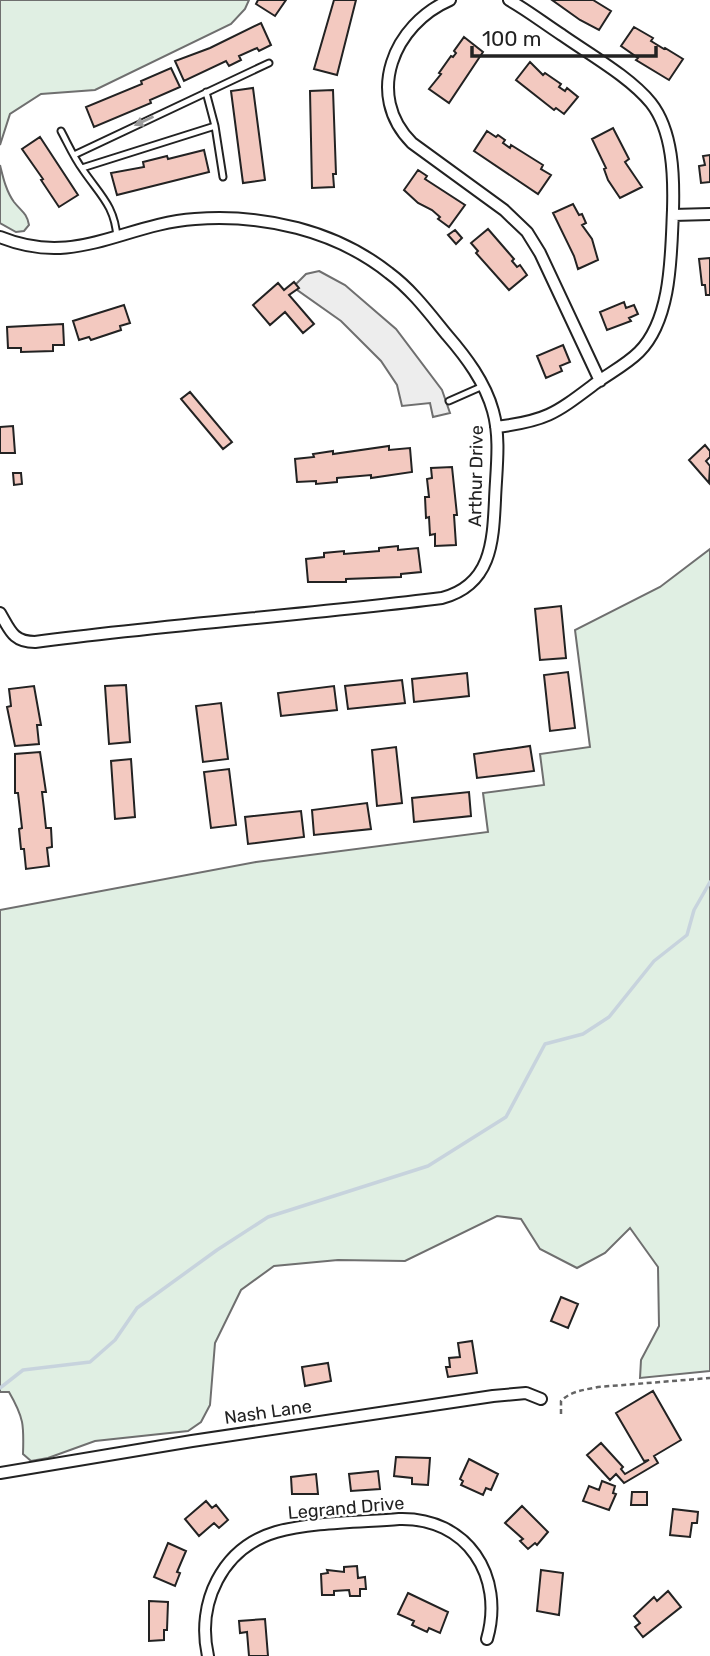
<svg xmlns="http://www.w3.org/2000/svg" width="710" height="1656" viewBox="0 0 710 1656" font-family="Rubik,sans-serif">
	<rect width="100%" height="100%" fill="#fff"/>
	<path fill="#e0efe3" stroke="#6f6f6f" stroke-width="2" d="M0,0H249L245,9L231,24L95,90L41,94L10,114L0,145Z
		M0,165C3,177 6,191 14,202C21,211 27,213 29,225L24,231L16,232L0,223Z
		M710,549V1371L640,1378L641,1360L659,1326L658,1267L630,1228L605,1253L577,1268L540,1249L521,1219L497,1216L405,1261L338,1260L274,1266L241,1290L215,1343L210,1405L201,1422L188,1431L95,1441L48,1458L31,1461L23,1454C24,1425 24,1418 9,1392H0V910L256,862L488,832L483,793L544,785L540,754L590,747L575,630L660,587Z"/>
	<path fill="#ededed" stroke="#6f6f6f" stroke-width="2" d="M319,271L345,285L396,329L442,390L450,413L433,417L430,403L402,406L397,385L381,361L341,321L293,287L306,274Z"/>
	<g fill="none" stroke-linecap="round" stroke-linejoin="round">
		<path stroke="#c7d3dd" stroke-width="3.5" d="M0,1388L23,1370L90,1362L115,1340L137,1308L217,1250L268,1217L428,1166L506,1117L545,1044L583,1034L609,1017L654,961L687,935L694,910L710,882"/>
	</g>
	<path fill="#f3c9c0" stroke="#222" stroke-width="2" d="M258,0H286L275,16L256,4Z
		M334,0H356L337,75L314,69Z
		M552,0H593L611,11L599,30L580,20Z
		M261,23L271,45L259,51L257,48L239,56L241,60L229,66L226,61L184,81L175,61L210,48Z
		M634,27L653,38L651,41L664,49L665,48L683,59L669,80L636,60L638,58L621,46Z
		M464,37L483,52L449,103L429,89L441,74L439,73L451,56L453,57L456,53L454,51Z
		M530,62L543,75L545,73L561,84L559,87L565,91L567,88L578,97L564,114L556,108L554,110L516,80Z
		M171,68L180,87L150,100L151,103L94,127L86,107L142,84L141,81Z
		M253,88L265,180L243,183L231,91Z
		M333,90L336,174H333L334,187L312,188L310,91Z
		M613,128L629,159L625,162L642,187L620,198L608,180L604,169L606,168L592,139Z
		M487,131L496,137L498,135L505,140L503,143L510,148L511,145L543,165L541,169L551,175L538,194L474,151Z
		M40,137L78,195L59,207L41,180L43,179L22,149Z
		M204,150L209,172L117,195L111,173L144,167L143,162L167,156L168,159Z
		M710,155V182L701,183L699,166L705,165L703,156Z
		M418,170L427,176L425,179L465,205L449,227L438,219L440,217L432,210L418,203L404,190Z
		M573,204L579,215L582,214L586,223L582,225L592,239L598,260L578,269L574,256L553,213Z
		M488,229L514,259L512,261L517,267L520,265L527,275L509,290L476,253L478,251L471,243Z
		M455,230L462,238L456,244L448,235Z
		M710,258V295H706L705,285H702L699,259Z
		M294,282L299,288L289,295L314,324L303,333L285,312L270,325L253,305L278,283L284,290Z
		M624,302L626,308L634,305L638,314L629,318L631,321L607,330L600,312Z
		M124,305L130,323L120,326L121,330L91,340L89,337L79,340L73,321Z
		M63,324L64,345H53V351L21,352V348H8L7,327Z
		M563,345L570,362L560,366L562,371L546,378L537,356Z
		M190,392L232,442L223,449L181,399Z
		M13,426L15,453H0V427Z
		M705,445L710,451V457L706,461L710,466L709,483L689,460Z
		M389,446V450L410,448L412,472L371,478V475L337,478V482L316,484V481L297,482L295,459L314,457L313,454L333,451V454Z
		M452,467L457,515H454L456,545L435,546V534L430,535L429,517L426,518L425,497H429L427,479L432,478L431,468Z
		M13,473H21L22,484L14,485Z
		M398,546V550L418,548L421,572L401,574V577L346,579V582H308L306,559L324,557V553L344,551V554L379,551V548Z
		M561,606L566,658L540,660L535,609Z
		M568,672L575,728L550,731L544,675Z
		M467,673L469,696L414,702L412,679Z
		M402,680L405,703L348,709L345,686Z
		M126,685L130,742L109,744L105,686Z
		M34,686L41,725H37L39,744L15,746L7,707L11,706L9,689Z
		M334,686L337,710L281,716L278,693Z
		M221,703L228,759L203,762L196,706Z
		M530,746L534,771L477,778L474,754Z
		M396,747L402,803L377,806L372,750Z
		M40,752L46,792H42L44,809L46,828H51L52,847L47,848L49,866L26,869L24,849H21L19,829L22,828L18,793H15V754Z
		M131,759L135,817L115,819L111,761Z
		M229,769L236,825L211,828L204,772Z
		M469,792L471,816L414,822L412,798Z
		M367,803L371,829L314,835L312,810Z
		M301,811L304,837L248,844L245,817Z
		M561,1297L578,1304L568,1328L551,1321Z
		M472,1341L477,1373L448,1377L446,1367H450L449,1358L460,1357L458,1343Z
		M328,1363L331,1381L305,1386L302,1367Z
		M653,1391L681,1440L654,1456L658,1463L624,1483L616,1474L610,1480L587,1455L601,1443L623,1467L621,1469L625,1474L649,1460L644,1461L616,1413Z
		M396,1457L430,1458L428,1485L412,1484V1478L394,1476Z
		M469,1459L498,1474L491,1490L486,1488L483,1495L461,1485L463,1481L460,1479Z
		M378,1471L380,1489L351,1491L349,1474Z
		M316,1474L318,1494H292L291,1477Z
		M602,1481L615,1486L613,1493L616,1494L609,1510L583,1501L589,1486L599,1490Z
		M632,1492H647V1505H631Z
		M206,1501L212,1508L216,1505L228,1520L219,1528L214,1523L199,1536L185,1519Z
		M522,1506L548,1532L537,1545L535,1543L528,1549L520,1541L523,1539L505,1523Z
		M673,1509L698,1512L697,1523H692L690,1537L670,1535Z
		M168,1543L186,1551L177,1572L180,1573L175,1586L154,1577Z
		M357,1566L358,1578L365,1577L366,1589H360V1596H350L349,1590L334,1591V1595H322L321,1574L328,1573L327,1570L344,1572V1567Z
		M541,1570L563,1573L559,1615L537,1611Z
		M668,1591L681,1607L643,1637L635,1627L640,1623L634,1616L654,1597L657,1601Z
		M408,1593L448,1612L440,1633L429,1628L427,1632L412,1625L414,1621L398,1614Z
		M149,1601L168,1602L167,1630H164V1640L149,1641Z
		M265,1619L268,1656H249L247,1632L240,1633L239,1621Z"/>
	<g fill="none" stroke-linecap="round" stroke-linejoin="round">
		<defs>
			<path id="lane" d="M206,92L215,126L223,177
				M61,131C68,144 74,158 83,170C100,195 115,206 117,238
				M74,155L269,63
				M82,168L215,126
				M449,401L483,386"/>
			<path id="street" d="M450,0C394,24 364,95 412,143L504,210L527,232L540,253L600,381
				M673,215L710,214
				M0,237C76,268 123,224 195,219C263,214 335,230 389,273C412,290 429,313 447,335C466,357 485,382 493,411C501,439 496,471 495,500C493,543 491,585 442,598C307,615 170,624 35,642C13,642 10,630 0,613
				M496,427C547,421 556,413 596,383C610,373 627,364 639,352C672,319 671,254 673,210C674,176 673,131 651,103C630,77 589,54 562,35C545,24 527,10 509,0
				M0,1473L192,1441L493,1396L526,1393L541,1399
				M208,1656C196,1603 222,1548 276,1532C310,1522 363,1522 399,1519C467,1517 505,1576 487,1639"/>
		</defs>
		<use href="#lane" stroke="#222" stroke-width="9"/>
		<use href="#street" stroke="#222" stroke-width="14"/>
		<path stroke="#646464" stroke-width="2.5" stroke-dasharray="5 3.5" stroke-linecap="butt" d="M561,1414V1401C571,1391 584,1390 598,1387L710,1378"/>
		<use href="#lane" stroke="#fff" stroke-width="5"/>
		<use href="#street" stroke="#fff" stroke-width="10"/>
	</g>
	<defs><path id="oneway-solid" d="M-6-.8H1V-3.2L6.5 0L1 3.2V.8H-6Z" transform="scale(1.75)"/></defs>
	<use fill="#9c9c9c" href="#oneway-solid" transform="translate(144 121) rotate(155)"/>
	<g text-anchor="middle" stroke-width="5" stroke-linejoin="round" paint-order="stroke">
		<g font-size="18" fill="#222" stroke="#fff">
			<text transform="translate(476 476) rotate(-89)" y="6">Arthur Drive</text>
			<text transform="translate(268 1412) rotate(-8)" y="6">Nash Lane</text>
			<text transform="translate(346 1508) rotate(-5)" y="6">Legrand Drive</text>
		</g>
	</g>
	<path d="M472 46v10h184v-10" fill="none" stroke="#222222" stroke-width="3.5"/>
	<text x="482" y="46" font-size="21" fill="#222222" stroke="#ffffff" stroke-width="5" paint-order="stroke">100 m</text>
</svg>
